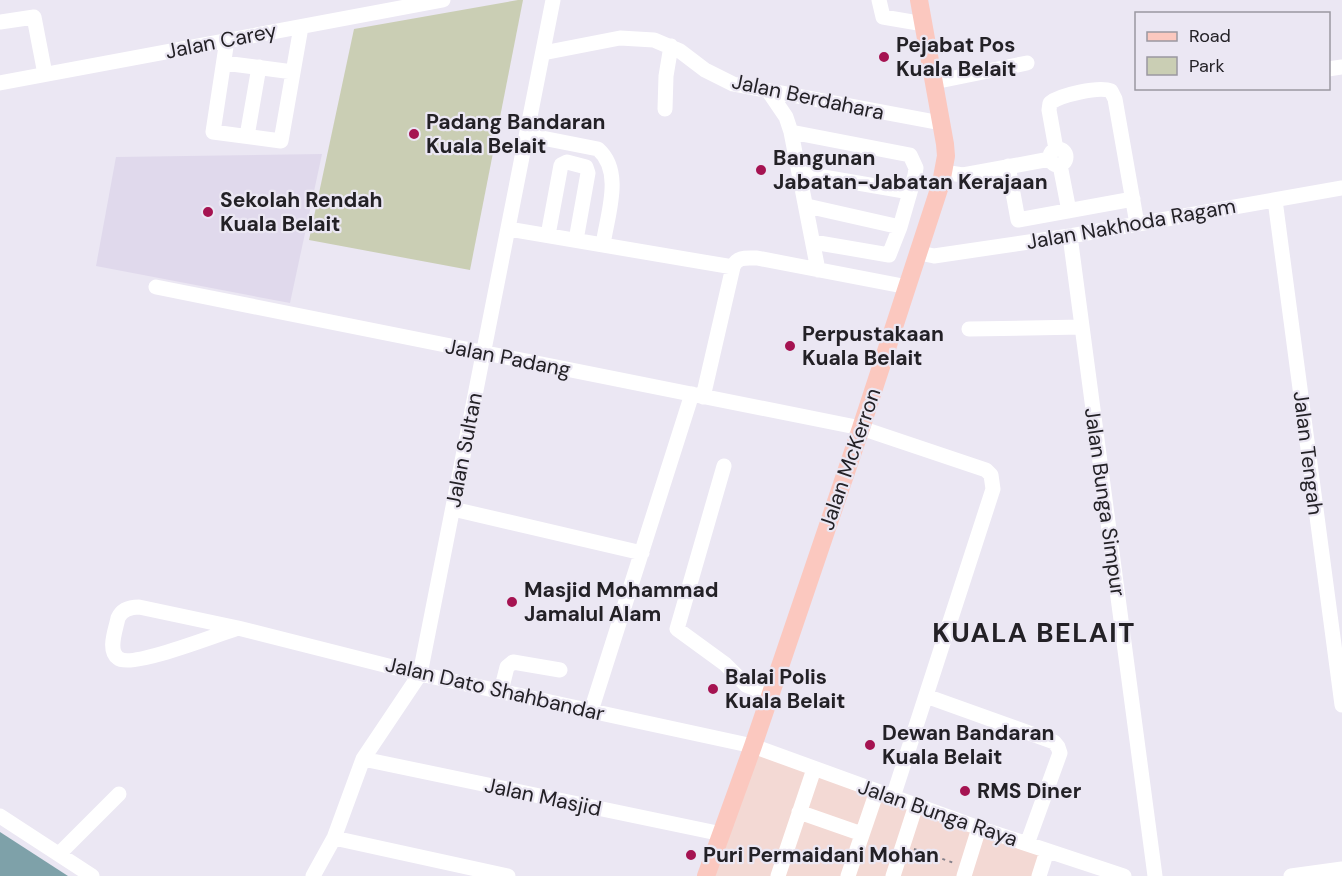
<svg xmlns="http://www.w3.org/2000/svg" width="1342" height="876" viewBox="0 0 1342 876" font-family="'DM Sans',sans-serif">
	<rect width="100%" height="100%" fill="#ebe7f3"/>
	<path fill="#f3d9d4" d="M753,746L1047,851L1039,876H707Z"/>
	<path fill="#e0d9ec" d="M322,154L290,303L96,266L116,157Z"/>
	<path fill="#caceb4" d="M518,0H523L470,270L309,240L354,29Z"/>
	<path fill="#7ea1a9" d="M0,832L68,876H0Z"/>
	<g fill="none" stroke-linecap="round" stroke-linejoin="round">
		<path stroke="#827f88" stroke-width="2" stroke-dasharray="3 4.5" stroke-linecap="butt" d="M914,849L954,863"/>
		<path stroke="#fff" stroke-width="15" d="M879,0L883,17L924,24
			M0,22L34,17L45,74
			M227,40L213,132L281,141L301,27
			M543,53L620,38L654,40L680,51L705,70L733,84L941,123
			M224,63L293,72
			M1328,69L1342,67
			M934,82L1027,63
			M0,83L443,0
			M769,92L786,117L791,132L818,270
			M665,109L666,76L671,46
			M791,132L910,155L916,168L915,175L900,227L889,255L813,242
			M527,135L598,149C624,172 607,215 603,245
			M247,136L259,67
			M1056,149L1049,110L1050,103C1060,95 1099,86 1111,91L1115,99L1137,224
			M1050 157a8 8 0 1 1 16 0a8 8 0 1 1-16 0Z
			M1060,165L1069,211
			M1008,166L1018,220L1133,199
			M943,172L963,175L1050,159
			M800,173L910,192
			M1275,200L1342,705
			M807,206L900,227
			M508,229L733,267
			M548,235L561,165L567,162L586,167L588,173L576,240
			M1070,236L1155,876
			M920,253L934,256L1070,236L1342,188
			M156,287L861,428L986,470L991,475L993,489L893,797
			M969,329L1082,327
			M703,397L733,267C737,256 747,258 757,258L908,287
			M724,466L677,629L725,664L746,685L770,695
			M453,509L642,553
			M238,628C219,634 131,669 118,658C107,650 116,629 118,618C122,609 130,607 139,607L238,628L420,674L753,746L979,828L1124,876
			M501,691L507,667L513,662L560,670
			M926,696L1054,742L1058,747L1060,753L1027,844
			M591,711L692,394
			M363,759L722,834
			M799,812L862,834
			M0,816L92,876
			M334,838L508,876
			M59,854L119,794
			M313,876L334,838L363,759L420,674L553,0
			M778,876L814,769
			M848,876L877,791
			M893,876L916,805
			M964,876L979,828
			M1039,876L1047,851
			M1291,876L1342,869"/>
		<path stroke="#fbc8bf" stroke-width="18" d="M706,876L753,746L861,428L941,183L946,156L945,144L919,0"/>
	</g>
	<g fill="#a51351" stroke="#ebe7f3" stroke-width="2">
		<circle cx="884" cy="57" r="6"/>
		<circle cx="414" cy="134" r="6"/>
		<circle cx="761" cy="170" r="6"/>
		<circle cx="208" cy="212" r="6"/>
		<circle cx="790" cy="346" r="6"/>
		<circle cx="512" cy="602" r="6"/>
		<circle cx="713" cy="689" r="6"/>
		<circle cx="870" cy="745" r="6"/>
		<circle cx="965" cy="791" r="6"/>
		<circle cx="691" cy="855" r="6"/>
	</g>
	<g text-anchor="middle" stroke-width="4.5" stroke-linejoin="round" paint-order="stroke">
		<g font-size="21" fill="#232126" stroke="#ebe7f3">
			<text transform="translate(221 41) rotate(-11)" y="7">Jalan Carey</text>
			<text transform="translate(808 97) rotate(12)" y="7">Jalan Berdahara</text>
			<text transform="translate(1131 224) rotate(-10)" y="7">Jalan Nakhoda Ragam</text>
			<text transform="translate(508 358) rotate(11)" y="7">Jalan Padang</text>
			<text transform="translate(464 450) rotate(-79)" y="7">Jalan Sultan</text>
			<text transform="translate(1308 453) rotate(83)" y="7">Jalan Tengah</text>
			<text transform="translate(850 459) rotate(-71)" y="7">Jalan McKerron</text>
			<text transform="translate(1105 502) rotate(82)" y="7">Jalan Bunga Simpur</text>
			<text transform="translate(495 689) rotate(13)" y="7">Jalan Dato Shahbandar</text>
			<text transform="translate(543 797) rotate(12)" y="7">Jalan Masjid</text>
			<text transform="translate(938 813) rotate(19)" y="7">Jalan Bunga Raya</text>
		</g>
		<g font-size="21" font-weight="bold" fill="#232126" stroke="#ebe7f3" text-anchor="start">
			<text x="896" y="52">Pejabat Pos<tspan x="896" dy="24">Kuala Belait</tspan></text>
			<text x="426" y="129">Padang Bandaran<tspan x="426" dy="24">Kuala Belait</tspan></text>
			<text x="773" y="165">Bangunan<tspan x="773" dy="24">Jabatan-Jabatan Kerajaan</tspan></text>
			<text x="220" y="207">Sekolah Rendah<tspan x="220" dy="24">Kuala Belait</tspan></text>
			<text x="802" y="341">Perpustakaan<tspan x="802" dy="24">Kuala Belait</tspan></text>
			<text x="524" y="597">Masjid Mohammad<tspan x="524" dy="24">Jamalul Alam</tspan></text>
			<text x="725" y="684">Balai Polis<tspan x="725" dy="24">Kuala Belait</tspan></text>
			<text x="882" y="740">Dewan Bandaran<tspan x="882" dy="24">Kuala Belait</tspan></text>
			<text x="977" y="798">RMS Diner</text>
			<text x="703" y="862">Puri Permaidani Mohan</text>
		</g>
		<g font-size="27" font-weight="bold" letter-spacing="1.5" fill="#232126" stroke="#ebe7f3">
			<text x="1034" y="642">KUALA BELAIT</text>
		</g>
	</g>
	<rect x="1135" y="12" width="195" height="78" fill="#ebe7f3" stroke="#9b98a1" stroke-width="1.5"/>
	<rect x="1147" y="32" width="30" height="9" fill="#fbc8bf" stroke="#9b98a1" stroke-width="1.5"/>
	<text x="1189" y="42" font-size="18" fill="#232126">Road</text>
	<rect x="1147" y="57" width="30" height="18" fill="#caceb4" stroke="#9b98a1" stroke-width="1.5"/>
	<text x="1189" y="72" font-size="18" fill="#232126">Park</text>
</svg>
